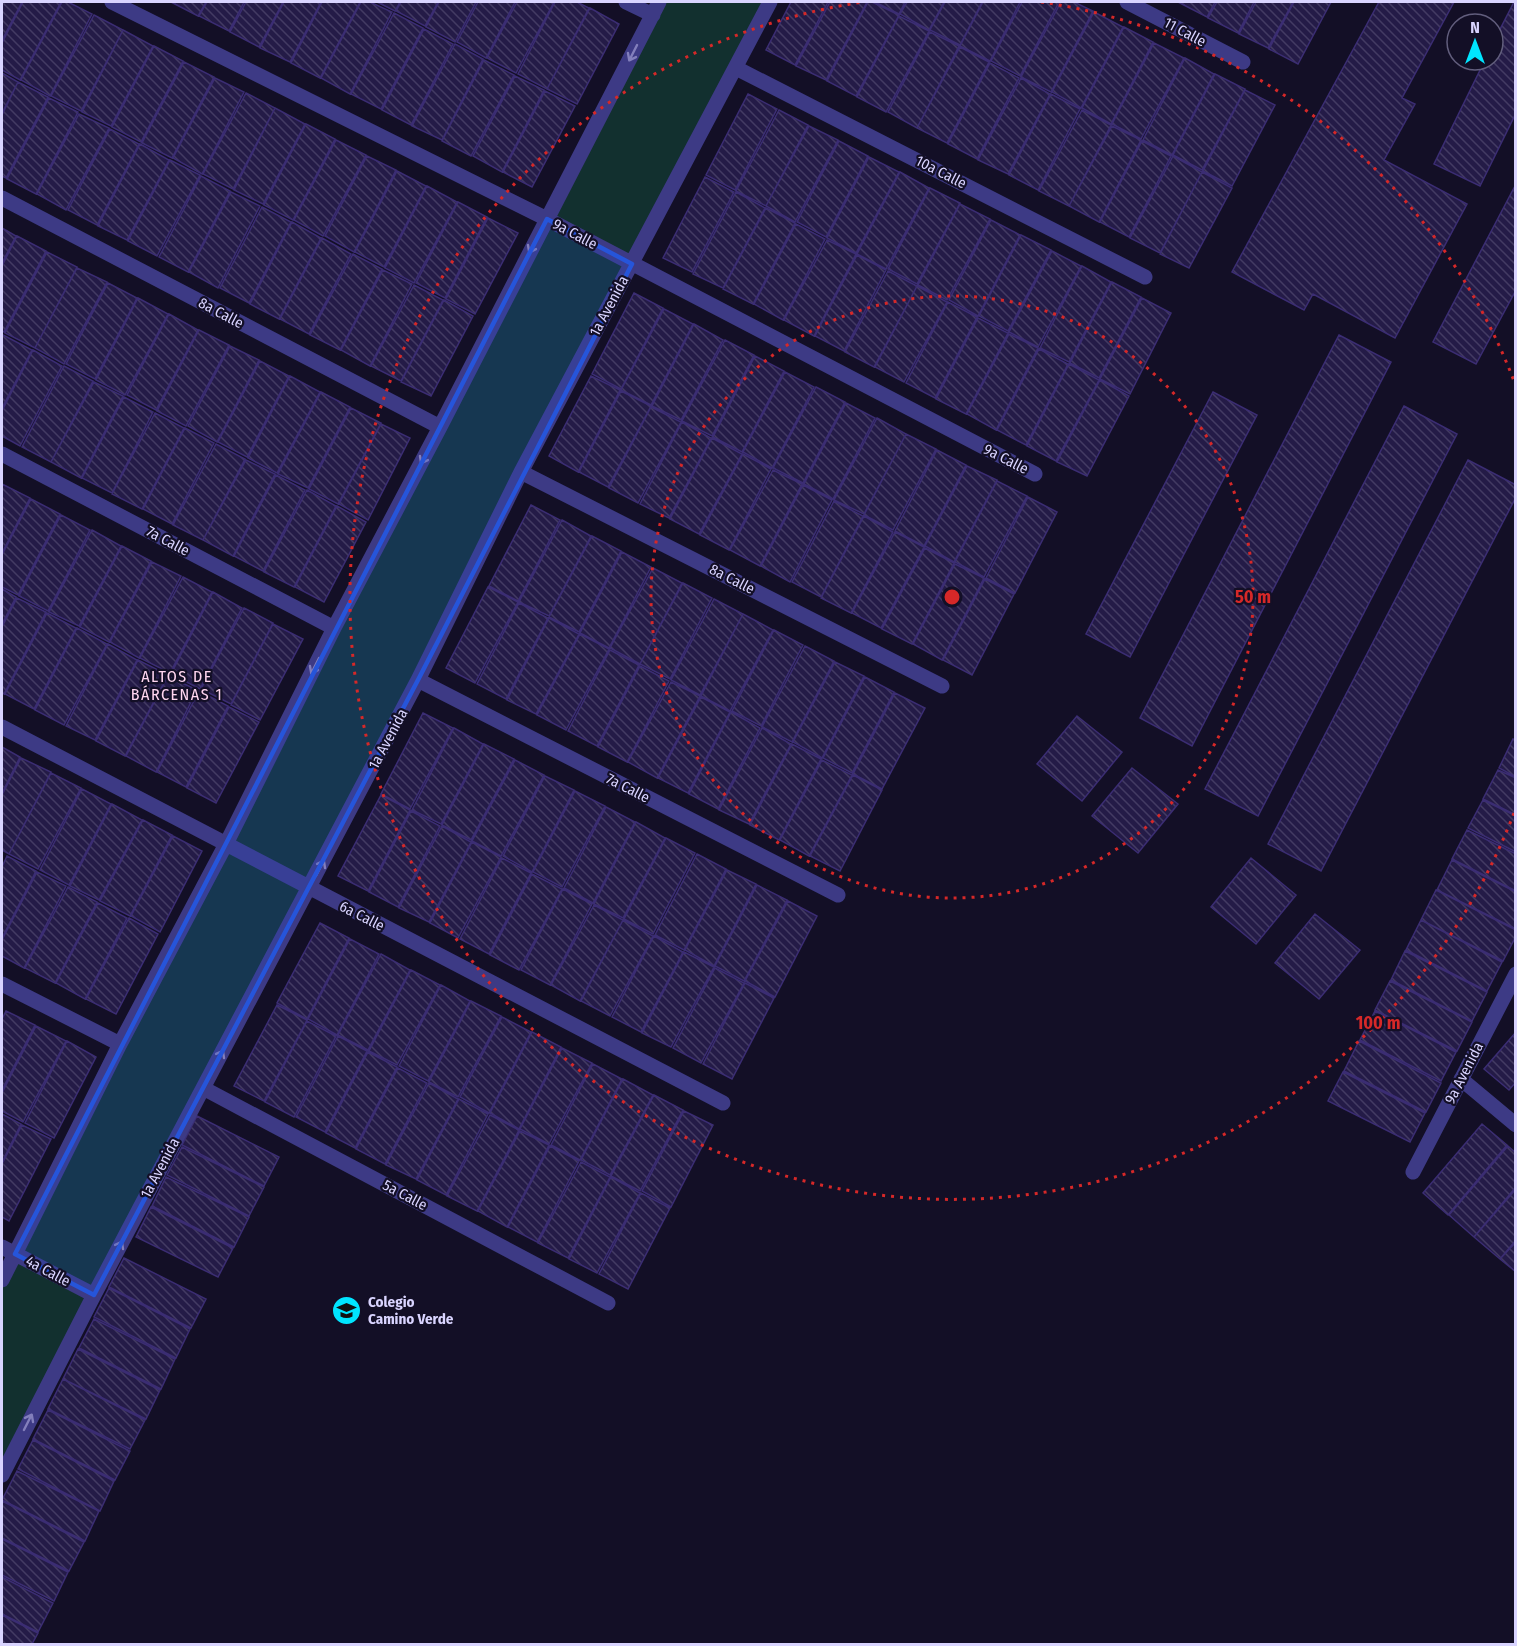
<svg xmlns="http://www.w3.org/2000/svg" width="1517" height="1646" viewBox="0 0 1517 1646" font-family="'Fira Sans Condensed',sans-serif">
	<defs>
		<pattern id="building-back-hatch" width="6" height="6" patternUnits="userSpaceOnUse" patternTransform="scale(1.5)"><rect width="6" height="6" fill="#241b47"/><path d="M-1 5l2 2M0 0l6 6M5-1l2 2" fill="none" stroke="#433b63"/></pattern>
	</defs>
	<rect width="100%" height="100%" fill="#130f26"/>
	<path fill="#12302f" d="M659,2H770L2,1475V1280Z"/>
	<path fill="url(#building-back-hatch)" stroke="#3b2d73" stroke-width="1.5" d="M2,2H22L2,40Z
		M23,2H61L20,80L2,70V43Z
		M62,2H68L92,14L50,96L21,80Z
		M171,2H206L198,16Z
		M207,2H244L229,31L199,16Z
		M246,2H283L259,47L230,32Z
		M284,2H321L290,62L260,48Z
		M322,2H360L320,78L291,63Z
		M361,2H370L392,12L350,94L321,78Z
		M377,2H400L395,11Z
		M401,2H438L425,26L396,11Z
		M439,2H476L455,42L426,27Z
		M478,2H515L486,58L457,42Z
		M517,2H554L516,73L487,58Z
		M555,2H577L589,8L547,89L518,74Z
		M791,2H828L795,65L766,50Z
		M830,2H867L826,80L796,66Z
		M868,2H872L899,15L856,96L827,81Z
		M875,2H905L899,14Z
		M907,2H944L929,30L900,14Z
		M945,2H982L960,45L930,30Z
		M983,2H1020L990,61L960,46Z
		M1022,2H1059L1020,76L991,61Z
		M1061,2H1074L1093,11L1051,92L1021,77Z
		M1178,2H1215L1207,17Z
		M1217,2H1254L1238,33L1208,18Z
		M1256,2H1293L1268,48L1239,34Z
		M1294,2H1331L1298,64L1269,49Z
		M1379,2H1454L1402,98L1415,104L1384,160L1467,204L1395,338L1313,294L1304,310L1232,272Z
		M1514,2H1516V113L1480,186L1434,164L1485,60H1493V43Z
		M590,8L619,24L577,104L547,89Z
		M1094,12L1123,27L1081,108L1052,92Z
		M394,13L423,28L381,109L351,94Z
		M94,15L123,30L81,111L51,96Z
		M899,16L929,31L886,112L857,97Z
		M1124,27L1153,42L1111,124L1082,108Z
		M424,29L453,44L411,125L382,110Z
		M123,30L153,46L111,126L82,112Z
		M930,32L959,46L917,128L888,112Z
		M1154,43L1184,58L1141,139L1112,124Z
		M455,44L483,59L442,140L412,126Z
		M154,46L183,61L141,142L112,127Z
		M960,47L989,62L947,143L917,128Z
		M1185,58L1214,74L1172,155L1143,140Z
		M484,60L514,75L471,156L442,141Z
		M184,62L214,77L172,158L142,143Z
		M990,63L1019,78L977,159L948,144Z
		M2,73L18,82L2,113Z
		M1215,74L1245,89L1202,170L1173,155Z
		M515,76L544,90L502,172L473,156Z
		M215,78L244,92L202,174L173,158Z
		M1021,78L1050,94L1008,174L978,160Z
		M18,82L48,97L6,178L2,176V115Z
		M1245,90L1275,105L1232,186L1203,171Z
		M545,91L575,106L532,187L503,172Z
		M246,93L275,108L233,189L203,174Z
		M748,94L777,109L735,190L706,175Z
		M1051,94L1080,109L1038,190L1009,175Z
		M49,98L78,112L36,194L7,179Z
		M275,108L305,124L263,204L234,190Z
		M779,110L808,125L766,206L736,191Z
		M1082,110L1111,125L1069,206L1039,191Z
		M79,114L109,128L66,210L37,194Z
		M306,124L335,139L293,220L264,205Z
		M809,126L838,140L795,222L766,206Z
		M1112,126L1141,140L1099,222L1069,206Z
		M110,129L139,144L97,225L68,210Z
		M336,140L366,155L323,236L294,220Z
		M839,141L868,156L826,237L797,222Z
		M1142,141L1171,156L1129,237L1100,222Z
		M140,144L169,160L127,240L98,226Z
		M367,156L396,170L354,252L325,236Z
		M1173,156L1202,172L1160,253L1130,238Z
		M869,157L899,172L856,253L827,238Z
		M170,160L200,175L157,256L128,241Z
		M397,171L426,186L384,267L355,252Z
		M900,172L929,188L886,269L857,254Z
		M1202,172L1232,188L1189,268L1160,254Z
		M201,176L230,191L188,272L159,257Z
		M705,177L734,192L692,272L663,258Z
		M1516,184V290L1476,364L1433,342Z
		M427,186L457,202L414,283L385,268Z
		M930,188L960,203L917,284L888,269Z
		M231,192L260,206L218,288L189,272Z
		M736,192L765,208L723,288L693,274Z
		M458,202L487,217L445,298L416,283Z
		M960,204L990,219L947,300L918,285Z
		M262,207L291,222L249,303L220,288Z
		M766,208L795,223L753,304L723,289Z
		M488,218L518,233L475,314L446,299Z
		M991,220L1020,235L978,316L949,300Z
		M292,222L321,238L279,319L250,304Z
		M796,224L825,239L783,320L754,304Z
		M2,228L16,236L2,263Z
		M1021,235L1051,250L1008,331L979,316Z
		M17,236L46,251L4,332L2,331V266Z
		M322,238L351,254L309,334L280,319Z
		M827,240L856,254L814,336L784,320Z
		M1052,251L1081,266L1038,347L1009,332Z
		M47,252L77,267L35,348L5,333Z
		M353,254L382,269L340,350L310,335Z
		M857,255L886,270L844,351L815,336Z
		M1082,266L1111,282L1069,362L1040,348Z
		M77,268L107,282L64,364L35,348Z
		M383,270L412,284L370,366L341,350Z
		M888,271L917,286L874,367L845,352Z
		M1112,282L1141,297L1099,378L1070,363Z
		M108,283L137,298L95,379L66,364Z
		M414,285L443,300L401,381L371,366Z
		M917,286L947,302L904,382L875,367Z
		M634,293L663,308L621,389L592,374Z
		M138,298L168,314L125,395L96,380Z
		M1142,298L1171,313L1130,394L1100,379Z
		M444,300L473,316L431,396L401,382Z
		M948,302L977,317L935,398L906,383Z
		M664,309L693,324L651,405L621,390Z
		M169,314L198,330L156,410L127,395Z
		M978,318L1008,333L966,414L936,399Z
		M694,324L723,340L681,420L652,406Z
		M199,330L229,345L186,426L157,411Z
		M1009,334L1038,348L996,430L967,414Z
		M3,335L32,350L2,408V337Z
		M1339,335L1391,362L1192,746L1140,718Z
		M725,340L754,355L712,436L682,421Z
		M230,346L259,360L217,442L188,426Z
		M1039,349L1068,364L1026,445L997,430Z
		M33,350L62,366L20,446L2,436V411Z
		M755,356L784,371L742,452L713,437Z
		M260,361L289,376L247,457L218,442Z
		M1069,364L1099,380L1056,461L1027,446Z
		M64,366L93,381L51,462L22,447Z
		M785,372L814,387L772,468L743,452Z
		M290,376L320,392L277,473L248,458Z
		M591,376L620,390L578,472L549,456Z
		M1100,380L1129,396L1087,476L1057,462Z
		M94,382L123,396L81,478L51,462Z
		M816,387L845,402L803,483L773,468Z
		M621,391L651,406L608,487L579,472Z
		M321,392L350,407L308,488L278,474Z
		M1213,392L1257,415L1130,657L1086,634Z
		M124,397L153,412L112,493L82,478Z
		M846,403L875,418L833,499L804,484Z
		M1404,406L1457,434L1258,816L1205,789Z
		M651,407L681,422L638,503L609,488Z
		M351,408L381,423L338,504L309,489Z
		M155,413L184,428L142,509L112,494Z
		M877,418L906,434L864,514L834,500Z
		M682,422L711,438L669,518L640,504Z
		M381,424L410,438L368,520L339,504Z
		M185,428L214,443L172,524L143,509Z
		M906,434L936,449L893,530L864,515Z
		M712,438L742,454L699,534L670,519Z
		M216,444L245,459L203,540L173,525Z
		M937,450L966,465L924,546L895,531Z
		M743,454L771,469L729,550L700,535Z
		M246,460L275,474L233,556L203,540Z
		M1468,460L1516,485V497L1321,871L1268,844Z
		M967,466L997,480L954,562L925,546Z
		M773,470L802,484L760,566L730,550Z
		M276,475L305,490L263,571L234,556Z
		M997,481L1027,496L984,577L955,562Z
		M2,484L30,498L2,553Z
		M803,485L832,500L790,582L761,566Z
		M307,490L336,506L294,587L264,572Z
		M1028,497L1057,512L1015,593L986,578Z
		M31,499L60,514L18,595L2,587V555Z
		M834,501L863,516L821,597L792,582Z
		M531,505L560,520L518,601L489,586Z
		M337,506L366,522L324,602L295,587Z
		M61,515L90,530L48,611L19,596Z
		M864,516L893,532L851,613L821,598Z
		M562,520L591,536L549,616L519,602Z
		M92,530L121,546L79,626L49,612Z
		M895,532L924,547L881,628L852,613Z
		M592,536L621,551L579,632L549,617Z
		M122,546L151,561L109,642L80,627Z
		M925,548L954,563L912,644L882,629Z
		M622,552L651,567L609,648L580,633Z
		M152,562L181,576L139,658L110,642Z
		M955,564L984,578L942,660L913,644Z
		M653,568L682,583L640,664L610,648Z
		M183,577L212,592L170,673L140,658Z
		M985,579L1014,594L972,675L943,660Z
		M683,583L712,598L670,679L640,664Z
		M488,587L518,602L475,683L446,668Z
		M2,589L16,597L2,624Z
		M213,592L242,608L200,689L171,674Z
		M17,598L46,612L4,694L2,692V627Z
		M714,599L743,614L700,695L671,680Z
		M519,603L548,618L506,699L477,684Z
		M244,608L273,623L231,704L201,689Z
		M47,613L76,628L34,709L5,694Z
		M743,614L773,630L730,711L701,696Z
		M549,618L579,634L536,714L507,700Z
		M273,624L303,639L260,720L231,705Z
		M77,628L107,644L64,725L35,710Z
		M774,630L803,645L761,726L732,711Z
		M580,634L609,649L566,730L537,715Z
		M108,644L137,660L95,740L66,726Z
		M805,646L834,661L792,742L762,727Z
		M610,650L639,665L597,746L568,731Z
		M138,660L168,675L125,756L96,741Z
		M835,662L864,676L822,758L793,742Z
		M640,666L669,681L627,762L598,747Z
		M168,676L197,690L156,772L126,756Z
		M865,677L894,692L852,773L823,758Z
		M671,682L700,696L657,778L628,762Z
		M199,691L228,706L186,787L157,772Z
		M895,693L925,708L882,789L853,774Z
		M701,697L730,712L688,793L658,778Z
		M229,707L259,722L216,803L187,788Z
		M731,712L760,728L718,809L689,794Z
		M423,713L453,728L410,809L381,794Z
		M1077,716L1122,752L1082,801L1037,764Z
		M454,728L483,744L441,824L412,810Z
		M762,728L791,744L749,824L719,810Z
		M1513,739L1516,740V777L1499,768Z
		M484,744L514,759L471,840L442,825Z
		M792,744L821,759L779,840L750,825Z
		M2,747L20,757L2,793Z
		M21,758L51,772L9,854L2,850V795Z
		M515,760L544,775L501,856L472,841Z
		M822,760L852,775L809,856L780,840Z
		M1132,768L1178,804L1138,853L1092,816Z
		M1498,770L1516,778V815L1483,799Z
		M51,773L81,788L38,869L9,854Z
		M853,775L882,790L840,871L810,856Z
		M545,776L574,790L532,872L503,856Z
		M82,789L111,804L69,885L40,870Z
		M575,791L605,806L562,887L533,872Z
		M381,795L410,810L368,891L338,876Z
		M1483,800L1516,816V852L1468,828Z
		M112,804L142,820L99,900L70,886Z
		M606,807L635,822L593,903L564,888Z
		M411,811L440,826L398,907L369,892Z
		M143,820L172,835L130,916L100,901Z
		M636,822L665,838L623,918L594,904Z
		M442,826L471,842L429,922L399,908Z
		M1467,830L1516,854V891L1452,859Z
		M173,836L202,851L160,932L131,916Z
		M666,838L695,853L653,934L624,919Z
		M472,842L501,857L458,938L430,923Z
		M697,854L726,869L684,950L655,935Z
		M7,856L36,871L2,938V867Z
		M502,858L531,873L489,954L460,939Z
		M1251,858L1296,895L1256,944L1211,907Z
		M1452,860L1516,892V929L1437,890Z
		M727,870L756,884L714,966L685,950Z
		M37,872L66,886L24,968L2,956V940Z
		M532,874L562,889L519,970L490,955Z
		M757,885L787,900L744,981L715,966Z
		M68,887L97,902L55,983L25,968Z
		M563,889L592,904L550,985L521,970Z
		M1436,890L1516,930V936L1503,961L1421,920Z
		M788,901L817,916L775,997L745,981Z
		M98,903L127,918L85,999L56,983Z
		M594,905L623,920L580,1001L551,985Z
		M1315,914L1360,950L1319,999L1275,963Z
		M129,918L158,934L116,1014L86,999Z
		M623,920L653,936L610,1016L581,1001Z
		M1421,920L1502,962L1487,991L1406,950Z
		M320,923L349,938L307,1019L277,1003Z
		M654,936L683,952L641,1032L612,1017Z
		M350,939L379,954L337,1035L308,1019Z
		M1405,951L1487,992L1472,1021L1391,980Z
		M684,952L714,967L671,1047L642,1033Z
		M381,954L410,970L368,1050L338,1035Z
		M715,968L744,983L701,1063L673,1048Z
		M411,970L440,985L397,1065L369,1051Z
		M1390,981L1472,1022L1457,1051L1375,1010Z
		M745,983L774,998L732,1079L703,1064Z
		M441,985L470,1001L428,1081L399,1066Z
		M471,1001L501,1016L458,1097L429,1082Z
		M277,1005L307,1020L264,1101L234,1086Z
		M6,1011L35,1025L2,1090V1019Z
		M1375,1011L1456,1052L1441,1081L1360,1040Z
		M502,1017L531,1032L489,1113L460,1097Z
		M307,1021L336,1036L294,1117L265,1102Z
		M36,1026L66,1041L23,1122L2,1111V1093Z
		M532,1032L561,1047L519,1129L490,1113Z
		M1516,1032V1082L1509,1090L1484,1069Z
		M338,1036L367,1051L325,1132L296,1117Z
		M67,1041L96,1057L54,1138L25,1123Z
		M1359,1041L1441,1083L1426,1112L1344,1071Z
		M562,1048L592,1063L549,1144L520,1129Z
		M368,1052L397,1067L355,1148L326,1133Z
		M593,1064L622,1079L580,1160L551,1145Z
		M398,1068L427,1083L385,1164L356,1149Z
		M1343,1072L1425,1113L1410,1142L1328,1101Z
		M623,1079L653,1095L610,1175L581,1160Z
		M429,1083L458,1099L416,1179L386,1165Z
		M654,1095L683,1110L640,1191L611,1176Z
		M459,1099L488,1114L446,1195L417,1180Z
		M684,1111L713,1125L671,1207L642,1191Z
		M2,1114L21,1124L2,1162Z
		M490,1115L519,1130L477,1211L447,1196Z
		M197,1116L279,1157L264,1186L182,1145Z
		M1482,1124L1507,1145L1448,1215L1423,1193Z
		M22,1125L51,1139L9,1221L2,1217V1164Z
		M520,1131L549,1145L507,1227L478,1211Z
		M550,1146L579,1161L537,1242L508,1227Z
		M1508,1146L1516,1153V1187L1474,1237L1449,1215Z
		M182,1147L264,1187L249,1216L167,1175Z
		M581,1162L610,1177L568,1258L538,1243Z
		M166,1177L249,1217L234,1247L152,1206Z
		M611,1177L640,1193L597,1273L569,1259Z
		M1516,1189V1240L1500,1259L1474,1237Z
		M641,1193L670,1208L628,1289L599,1274Z
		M151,1207L233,1248L218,1277L136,1237Z
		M1516,1242V1272L1500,1259Z
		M124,1258L206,1299L191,1328L109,1287Z
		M109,1288L190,1329L176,1358L94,1317Z
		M94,1319L175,1359L161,1389L79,1348Z
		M78,1349L160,1390L146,1419L63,1379Z
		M63,1379L145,1420L130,1449L48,1409Z
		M48,1410L130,1451L115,1480L33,1439Z
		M33,1440L114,1481L100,1511L18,1469Z
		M17,1471L99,1511L85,1541L2,1500Z
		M2,1501L84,1542L69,1571L2,1538Z
		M2,1539L68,1572L54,1601L2,1575Z
		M2,1577L53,1603L38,1632L2,1614Z
		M2,1615L38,1633L32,1644H2Z"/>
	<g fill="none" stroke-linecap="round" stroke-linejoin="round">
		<path stroke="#3d3a85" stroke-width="15" d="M112,2L547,219L1035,474
			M626,2L653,15
			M1127,2L1243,62
			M736,68L1145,277
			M2,198L440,427
			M2,454L334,628
			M521,472L942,686
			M418,680L838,895
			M2,727L723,1103
			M2,984L120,1044
			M1461,1079L1516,1125
			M203,1088L608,1303
			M1413,1172L1516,974
			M2,1247L94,1295
			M2,1280L120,1044L226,844L334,628L440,427L659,2
			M2,1475L94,1295L418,680L521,472L770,2"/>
	</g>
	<defs><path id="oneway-shaft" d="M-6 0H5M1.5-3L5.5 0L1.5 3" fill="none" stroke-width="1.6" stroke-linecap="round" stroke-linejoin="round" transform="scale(1.5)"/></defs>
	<g stroke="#837fbc">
		<use href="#oneway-shaft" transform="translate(633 53) rotate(117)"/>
		<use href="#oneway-shaft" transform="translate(533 245) rotate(117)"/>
		<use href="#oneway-shaft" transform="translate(425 456) rotate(118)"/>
		<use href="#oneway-shaft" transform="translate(315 666) rotate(117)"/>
		<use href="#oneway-shaft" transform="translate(320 868) rotate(-62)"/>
		<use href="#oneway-shaft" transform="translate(219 1058) rotate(-62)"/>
		<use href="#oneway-shaft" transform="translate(118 1249) rotate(-62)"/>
		<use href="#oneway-shaft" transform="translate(28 1422) rotate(-63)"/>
	</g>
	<path fill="#2655da" fill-opacity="0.2" stroke="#2655da" stroke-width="4.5" stroke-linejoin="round" d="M547,219L632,264L418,680L94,1295L15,1254Z"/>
	<g fill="none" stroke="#d62828" stroke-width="3" stroke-dasharray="3 6">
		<circle cx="952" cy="597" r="301"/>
		<path d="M1514 813A602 602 0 1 1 863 2M1041 2A602 602 0 0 1 1514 381"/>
	</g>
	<defs>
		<symbol id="school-disc" viewBox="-11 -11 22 22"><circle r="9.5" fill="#00e5ff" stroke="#130f26"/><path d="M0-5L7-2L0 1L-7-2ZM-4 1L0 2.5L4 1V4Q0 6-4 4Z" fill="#111"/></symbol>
	</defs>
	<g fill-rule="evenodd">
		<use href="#school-disc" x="330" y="1294" width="33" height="33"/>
	</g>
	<g text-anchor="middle" stroke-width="4.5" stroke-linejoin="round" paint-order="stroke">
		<g font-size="15" fill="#d9d4ff" stroke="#130f26">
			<text transform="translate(1185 32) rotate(28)" y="5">11 Calle</text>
			<text transform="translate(941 172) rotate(27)" y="5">10a Calle</text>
			<text transform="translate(575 234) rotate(28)" y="5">9a Calle</text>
			<text transform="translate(609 306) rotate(-62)" y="5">1a Avenida</text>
			<text transform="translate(221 313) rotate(28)" y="5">8a Calle</text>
			<text transform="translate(1006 459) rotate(27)" y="5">9a Calle</text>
			<text transform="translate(168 541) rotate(28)" y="5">7a Calle</text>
			<text transform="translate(732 579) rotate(27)" y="5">8a Calle</text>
			<text transform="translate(388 739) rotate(-62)" y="5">1a Avenida</text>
			<text transform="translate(628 788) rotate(27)" y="5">7a Calle</text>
			<text transform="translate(362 916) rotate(27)" y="5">6a Calle</text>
			<text transform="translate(1464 1073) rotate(-63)" y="5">9a Avenida</text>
			<text transform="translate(160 1168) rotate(-62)" y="5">1a Avenida</text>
			<text transform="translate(405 1195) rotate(28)" y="5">5a Calle</text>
			<text transform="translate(48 1271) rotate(28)" y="5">4a Calle</text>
		</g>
		<g font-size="15" font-weight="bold" fill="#d9d4ff" stroke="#130f26" text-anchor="start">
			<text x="368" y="1307">Colegio<tspan x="368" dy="17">Camino Verde</tspan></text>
		</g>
		<g font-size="16" letter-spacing="1.5" fill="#ffd6f0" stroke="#130f26">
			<text x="177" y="682">ALTOS DE<tspan x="177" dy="18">BÁRCENAS 1</tspan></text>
		</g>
	</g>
	<circle cx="952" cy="597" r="9" fill="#d62828" stroke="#130f26" stroke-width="3"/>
	<g font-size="18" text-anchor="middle" font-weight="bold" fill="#d62828" stroke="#130f26" stroke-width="4.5" stroke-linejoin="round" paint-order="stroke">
		<text x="1253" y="603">50 m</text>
		<text x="1378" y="1029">100 m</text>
	</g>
	<rect width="1517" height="1646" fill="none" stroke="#d9d4ff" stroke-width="6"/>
	<g transform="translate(1475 42)"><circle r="28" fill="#130f26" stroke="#625e7d" stroke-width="1.5"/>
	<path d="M0-4.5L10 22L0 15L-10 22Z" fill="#00e5ff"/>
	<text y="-9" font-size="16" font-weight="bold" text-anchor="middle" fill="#d9d4ff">N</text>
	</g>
</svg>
